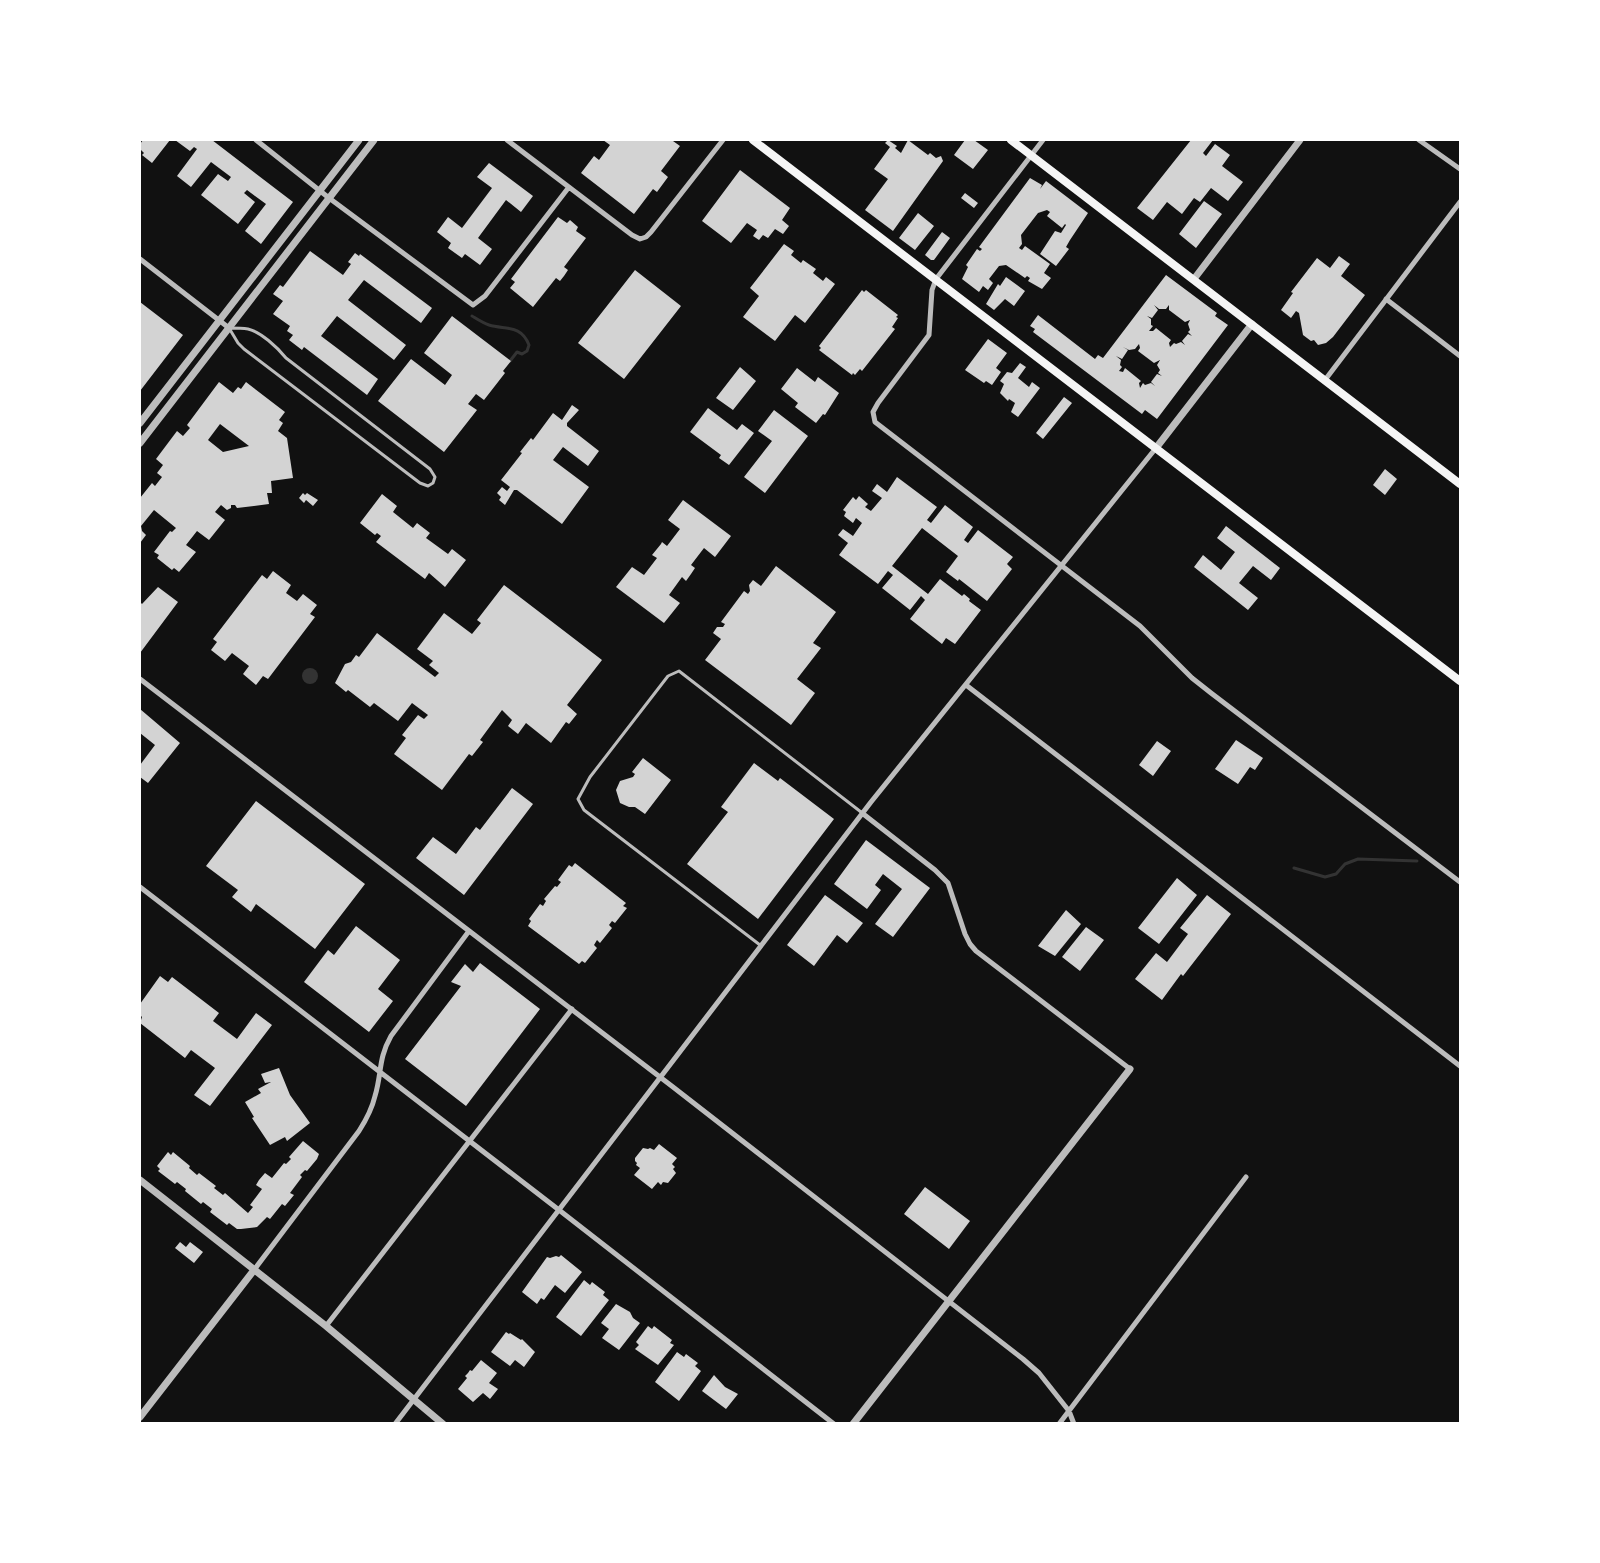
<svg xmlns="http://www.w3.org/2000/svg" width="1600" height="1563" viewBox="0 0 1600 1563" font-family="Merriweather,serif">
	<rect width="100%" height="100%" fill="#111"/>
	<path fill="#333" d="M302 676a8 8 0 1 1 16 0a8 8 0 1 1-16 0Z"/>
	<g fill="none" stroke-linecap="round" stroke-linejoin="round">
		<path stroke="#333" stroke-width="3" d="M472,316C477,319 483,323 489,325C505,330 521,324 529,345L527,351L522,354L517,352L510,361
			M1294,868L1325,877L1336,874L1345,864L1358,859L1417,861"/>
	</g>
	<path fill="#d3d3d3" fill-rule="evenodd" d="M143,140H170L152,163L142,155L144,153L140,149V144Z
		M175,140H212L293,202L261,244L245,231L266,204L247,190L244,193L255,202L238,224L201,195L218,174L228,181L231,177L211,162L191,187L177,176L197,149L194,147L190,151Z
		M603,140H674L673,141L680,146L661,171L668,177L657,192L653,189L634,214L581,173L594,156L599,160L610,145Z
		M888,140L897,146L895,148L901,153L908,140L928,155L930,153L936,158L941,156L943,161L893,231L865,210L888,179L874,169L890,147L885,143Z
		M965,140H974L988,150L973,169L954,155Z
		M1191,140H1213L1203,153L1206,156L1215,144L1230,155L1222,166L1243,182L1228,201L1211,188L1200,202L1194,198L1182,214L1167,202L1153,220L1137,208Z
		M489,163L533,196L521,212L506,200L478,238L492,249L480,265L465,254L462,258L448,248L451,243L437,232L448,217L462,228L492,188L477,177Z
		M740,170L790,208L782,220L789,226L783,234L775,229L768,238L763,235L759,240L753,236L757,230L747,223L731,243L702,221Z
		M1030,178L1042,185L1040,189L1046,181L1088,213L1070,240L1066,247L1069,249L1056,266L1040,254L1055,231L1061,233L1066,225L1065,224L1062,228L1047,216L1050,212L1047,210L1038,213L1021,235L1022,244L1019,248L1022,250L1025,246L1050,264L1044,273L1051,278L1042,289L1028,281L1030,278L1027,276L1025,278L1006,265L999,266L989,279L993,283L988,290L983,286L979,292L962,279L968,267L966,265L977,249L980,251L982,249L979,247Z
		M965,193L978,203L974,208L961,198Z
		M1204,201L1222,214L1196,248L1179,234Z
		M918,213L934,226L915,250L899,238Z
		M558,217L567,223L570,220L578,227L576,231L586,238L564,267L568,270L564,276L560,281L556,278L533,307L510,288L515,282L511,279Z
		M942,232L950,238L934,260H931L925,255Z
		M784,244L794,251L791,255L801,263L803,260L816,269L813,273L823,281L826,277L835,284L805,323L795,315L775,341L743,317L759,296L750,288Z
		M310,251L343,275L351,264L348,262L355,253L359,256L360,254L432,308L421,323L364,280L348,300L406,345L394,360L337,316L321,336L378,379L367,395L304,347L302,350L289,340L293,335L287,331L290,326L273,314L283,301L273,294L280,285L283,287Z
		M1339,256L1350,264L1341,276L1365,295L1333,337L1326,343L1318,345L1314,340L1311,341L1303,335L1299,313L1296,311L1291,318L1281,310L1293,293L1291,292L1317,258L1330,268Z
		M635,270L681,306L624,379L578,343Z
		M1166,275L1217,313L1215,316L1228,325L1157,419L1145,410L1142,414L1033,332L1035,329L1030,326L1038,315L1095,359L1098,355L1103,358ZM1154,305L1159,309H1166L1169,305V310L1185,322L1190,320L1188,324L1190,330L1188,332L1192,336L1188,334L1182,341L1185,345L1181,342L1176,344L1174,343L1170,347L1169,343L1171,340L1156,328L1153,331H1149L1153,326L1151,325V319L1147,316L1152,318L1158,310ZM1139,344L1140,348L1138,351L1154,363L1160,360L1157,365L1160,370L1158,373L1162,376L1157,374L1151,382L1155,386L1151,383L1145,385L1143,383L1140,388L1139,383L1141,381L1125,368L1123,372L1119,371L1122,367L1120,365L1121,360L1116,356L1122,359L1128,350L1123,347L1129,350L1135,349Z
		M1006,277L1025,291L1014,306L1005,299L994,310L986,304L998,284L1000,286Z
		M862,290L864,292L866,290L898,315L896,317L898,318L892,327L895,329L862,371L860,369L855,375L853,373L852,375L819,350L821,348L819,346Z
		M140,302L183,335L140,391Z
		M452,316L511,361L503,371L505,373L484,400L476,394L468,404L477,410L444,452L378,401L411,359L445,385L452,375L424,353Z
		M988,339L1007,353L996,368L1001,372L992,385L986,381L984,383L965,370Z
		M1020,363L1026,367L1018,378L1029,387L1032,382L1040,388L1018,417L1011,412L1015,403L1009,399L1008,401L1000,393L1004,384L1000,381L1007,372L1012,373Z
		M740,367L756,381L733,410L716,398Z
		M797,368L815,382L818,377L839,393L825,415L823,414L816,423L795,407L798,403L781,389Z
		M219,382L233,393L238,387L241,389L246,382L285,412L279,420L283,423L278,431L287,438L293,478L271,481L272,493H267L269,504L237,508L235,505H231V508L227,510L221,505L215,512L225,520L209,540L197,531L186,545L196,552L179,572L174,568L172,570L157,558L159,555L154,552L170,531L172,532L176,528L154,510L141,526L142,531L146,535L140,543V498L152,483L155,486L162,477L157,473L163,465L156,459L177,431L183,436L190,428L187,425ZM220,424L249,446L223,452L208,440Z
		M1064,397L1072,403L1043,439L1036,433Z
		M572,405L579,410L567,423V426L599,451L588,466L563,447L553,460L589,487L562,524L517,490H514L505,505L499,500L501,497L497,493L502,487L507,491L510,487L501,480L522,453L520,452L531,438L533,440L553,413L562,420Z
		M708,408L737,430L742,424L754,433L729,465L719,458L721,455L690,432Z
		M774,410L808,436L765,493L744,477L772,441L758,431Z
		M1385,469L1397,479L1385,495L1373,485Z
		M897,477L937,507L927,520L931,523L945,505L973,527L964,540L968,543L978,530L1013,557L1007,564L1012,569L987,601L959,579L958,581L946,572L958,556L922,528L892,566L928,594L940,579L962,596L964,594L970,599L969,601L981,610L955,644L946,638L942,644L910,619L925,600L921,596L910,610L882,588L893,575L888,571L878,584L839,555L848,543L838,535L843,529L853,536L862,523L856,518L853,523L844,516L846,512L843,510L853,497L856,500L859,496L868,504L865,507L871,511L882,498L872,491L877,484L887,492Z
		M303,493L305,495L307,493L318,500L313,506L306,500L304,503L299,498Z
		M382,494L397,506L393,512L413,528L417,523L430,533L426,538L448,554L452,549L466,560L445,587L429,573L425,579L376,542L381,536L377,533L375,535L360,523Z
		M683,500L731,536L715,557L704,548L691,565L695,568L691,574L686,581L682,577L669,595L680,603L664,623L616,587L632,567L644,575L657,558L652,555L661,544L662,542L667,546L680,529L668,520Z
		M1226,526L1280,568L1271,580L1253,566L1239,583L1258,598L1248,610L1194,567L1203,555L1221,570L1235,552L1217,538Z
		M776,566L836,612L813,643L821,648L797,679L815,693L791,725L705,660L721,639L713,633L717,627H723L725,624L721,622L744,591L748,594L750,591L749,585L753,580L761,586Z
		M273,571L291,585L286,593L297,601L303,594L317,605L310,614L315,617L268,679L263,676L256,685L243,674L249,666L232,653L225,661L211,650L217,642L213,639L262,575L267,579Z
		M504,585L602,660L567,705L577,714L569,724L566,722L551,743L526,723L518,734L508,726L512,720L502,710L480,740L483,742L472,756L469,754L442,790L394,754L406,738L402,735L418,715L424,719L428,715L412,703L398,721L374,703L370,707L348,690L346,692L335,683L345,664L351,662L356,655L359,657L377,633L435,677L439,673L429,665L433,661L417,649L444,613L472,634L481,623L477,620Z
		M158,587L178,602L140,653V602L142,604Z
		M140,709L180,743L148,783L140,777V765L155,745L140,733Z
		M1236,740L1263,758L1255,770L1250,767L1238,784L1215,769Z
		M1157,741L1171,751L1153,776L1139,765Z
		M643,758L671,780L645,814L635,807H629L620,803L616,790L620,781L633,777L635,774L632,772Z
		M754,763L778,781L780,778L834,819L758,919L687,864L728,812L721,807Z
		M512,788L533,804L464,895L416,858L433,837L456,854L476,827L480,830Z
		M256,801L365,884L315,949L256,904L251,912L232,897L238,890L206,866Z
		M866,840L930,888L893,937L875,924L902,889L883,874L875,885L881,890L867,909L834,884Z
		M575,863L626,903L623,906L627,908L615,923L612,921L609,925L612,928L600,943L597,940L594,945L597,948L585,963L582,961L579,964L528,926L531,921L529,919L540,904L543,906L546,901L544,899L555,886L557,887L561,882L558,880L569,865L572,867Z
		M1177,878L1197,895L1159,944L1138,928Z
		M825,895L863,923L847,943L837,935L814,966L787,945Z
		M1207,895L1231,914L1183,976L1181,974L1162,1000L1135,979L1156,953L1167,962L1188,934L1180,928Z
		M1066,910L1081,924L1055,956L1038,946Z
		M356,926L400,960L378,989L393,1001L369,1032L304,982L328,950L334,955Z
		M1086,927L1104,940L1080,971L1062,957Z
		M480,963L540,1009L466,1106L405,1059L461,986L451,982L465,964L473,972Z
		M160,976L168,982L172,977L219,1013L213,1021L237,1039L256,1013L272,1025L210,1106L194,1095L215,1068L191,1050L185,1058L140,1023L142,1017L140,1015V1004Z
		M279,1068L290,1095L310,1123L287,1141L285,1137L270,1145L252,1118L254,1117L245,1102L261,1093L258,1089L271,1082L265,1083L261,1074Z
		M303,1141L319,1154L317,1159L307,1171L305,1170L300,1175L302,1177L290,1193L294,1195L285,1206L282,1204L270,1219L267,1217L257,1227L241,1229H237L229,1223L227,1225L210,1212L212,1209L203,1202L201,1204L185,1191L186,1189L177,1182L175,1184L158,1171L160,1169L157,1166L168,1152L171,1155L173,1152L190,1166L189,1168L197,1175L199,1173L216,1186L214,1188L223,1195L225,1193L248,1213L253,1207L250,1205L262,1189L256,1185L259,1180L265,1173L272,1178L284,1163L286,1164L291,1159L289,1157Z
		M659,1144L677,1158L672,1164L675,1167L673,1169L676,1173L668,1183L663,1182L661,1185L658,1182L652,1189L634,1175L640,1168L636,1165L637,1163L635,1161V1158L643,1148L648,1149L650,1148L654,1150Z
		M925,1187L970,1221L949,1249L904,1214Z
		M180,1242L186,1247L190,1242L203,1252L194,1263L175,1248Z
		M561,1255L582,1272L565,1293L555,1285L544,1300L541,1298L537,1304L522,1292L547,1257L550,1258L556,1256L559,1257Z
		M584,1280L590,1285L592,1282L605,1292L603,1295L609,1300L581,1336L556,1317Z
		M616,1304L630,1312L633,1318L640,1323L619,1350L602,1338L609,1329L601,1323Z
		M648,1326L652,1329L654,1326L672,1340L670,1343L674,1345L658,1365L635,1349L639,1345L636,1342Z
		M506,1332L509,1334L510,1333L521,1340L522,1339L535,1352L524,1367L515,1360L510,1366L491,1352Z
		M677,1352L684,1357L686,1354L698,1363L695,1366L701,1371L679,1401L655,1382Z
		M481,1360L497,1373L489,1383L498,1389L490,1399L483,1393L473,1402L458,1389L467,1378L465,1376L468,1373L470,1370L472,1371Z
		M714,1375L725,1387L738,1394L726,1409L702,1391Z"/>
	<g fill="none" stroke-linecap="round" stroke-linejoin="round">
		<path stroke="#bcbcbc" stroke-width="3" d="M229,328C235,328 242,328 248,329C261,332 277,347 286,358L430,469L435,477L433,483L428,486L420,483L244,349L238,343Z
			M760,945L584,810L578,799L590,777L668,676L679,671L861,812"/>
		<path stroke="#bcbcbc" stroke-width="5" d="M256,140L329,198L473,305L485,296L569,187
			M507,140L632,235L640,239L646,237L651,232L723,140
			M1043,140L936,279L932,290L929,335L878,403L873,412L875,422L1140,626L1192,678L1211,693L1460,882
			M1419,140L1460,169
			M140,259L229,328
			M1386,299L1460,356
			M1325,380L1460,202
			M140,679L673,1087L1023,1359L1039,1373L1069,1411L1074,1424
			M966,685L1460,1066
			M862,813L935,870L948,883L965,934L970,944L976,951L1130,1069
			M140,887L559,1210L834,1424
			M254,1270L359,1131C366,1120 372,1109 375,1096C382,1073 378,1059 391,1036L469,931
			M326,1326L572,1009
			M395,1424L871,802L1156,448
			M1059,1424L1246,1177"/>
		<path stroke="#bcbcbc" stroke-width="7" d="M1194,279L1300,140
			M140,423L359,140
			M140,443L374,140
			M1156,448L1252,324
			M140,1180L326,1326L443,1424
			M140,1417L254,1270
			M853,1424L1130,1069"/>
		<path stroke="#f5f5f5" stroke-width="8" d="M753,140L1460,681
			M1011,140L1460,484"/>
	</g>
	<rect width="1600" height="1563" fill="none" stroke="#ffffff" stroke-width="282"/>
</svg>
